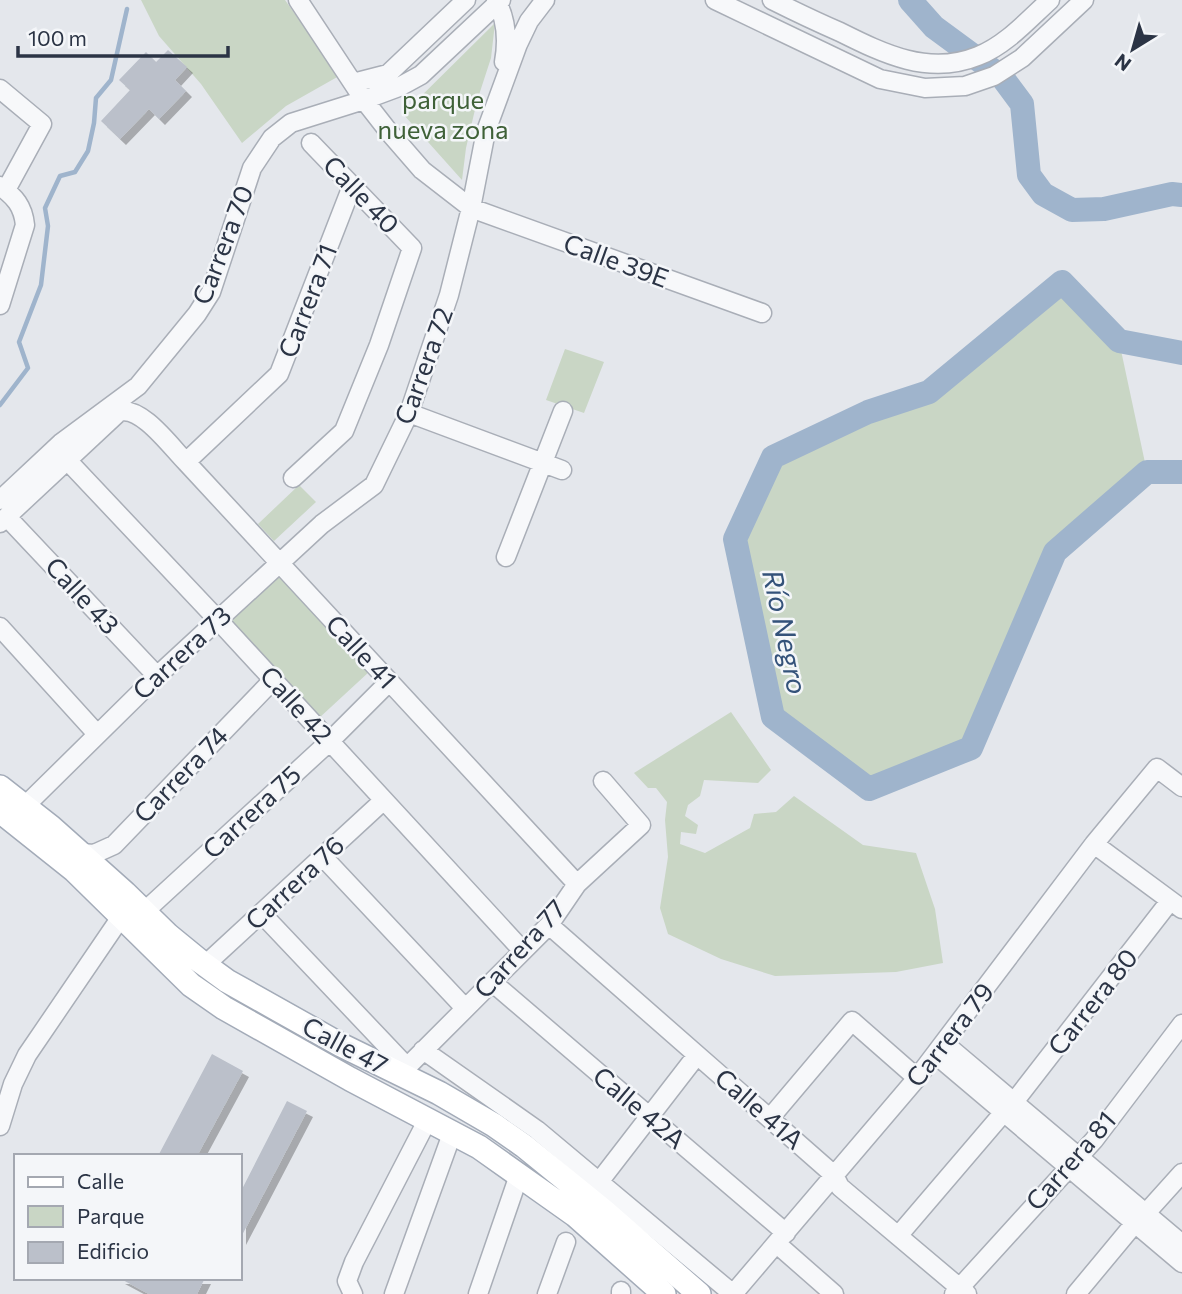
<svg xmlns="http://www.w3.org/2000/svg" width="1182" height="1294" viewBox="0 0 1182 1294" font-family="Commissioner,sans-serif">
	<defs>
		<filter id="shadow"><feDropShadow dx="6" dy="6" stdDeviation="0" flood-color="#0004"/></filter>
	</defs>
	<rect width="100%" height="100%" fill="#e4e7ec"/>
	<path fill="#c9d6c5" d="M285,0L339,76L286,106L242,143L201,84L159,36L141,0Z
		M495,23L491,58L477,101L466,148L462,180L403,114Z
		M1062,282L1119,341L1147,472L1055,552L971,748L869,789L773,717L735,539L773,457L868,412L929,392Z
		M565,349L604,362L584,413L546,400Z
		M299,485L316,502L274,541L258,524Z
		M281,575L370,671L318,719L229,623Z
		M731,712L771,770L758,783L704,780L700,796L688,805L685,816L698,825L696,834L681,832L680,844L705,853L750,828L754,814L776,812L794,796L863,845L916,853L935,909L943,963L896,972L775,976L721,959L668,934L660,908L668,857L665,820L667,802L656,788H648L634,773Z"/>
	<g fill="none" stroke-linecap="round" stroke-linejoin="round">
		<path stroke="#9fb4cc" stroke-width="4.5" d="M0,405L28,368L19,342L41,285L48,226L45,208L60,176L75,172L88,151L94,123L96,98L111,80L127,9"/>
		<path stroke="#9fb4cc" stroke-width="24" d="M910,0L934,27L1002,77L1022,104L1029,175L1043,194L1072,210L1104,209L1172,194L1182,195
			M1182,353L1119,341L1062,282L929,392L868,412L773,457L735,539L773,717L869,789L971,748L1055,552L1147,472H1182"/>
	</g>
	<path fill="#bbc0ca" filter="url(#shadow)" d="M168,50L187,67L175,80L186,91L159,119L149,109L120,139L101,121L130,90L119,80L146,52L156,62Z
		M212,1054L243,1071L197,1156H158Z
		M287,1101L307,1111L240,1239V1193Z
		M119,1278H205L197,1294H149Z"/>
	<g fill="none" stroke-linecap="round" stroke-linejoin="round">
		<defs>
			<path id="minor" d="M298,0L364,100L389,132L422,170L471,208L762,313
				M496,0C507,20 508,40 504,62
				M715,0L880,79L925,88L965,86L994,76L1022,58L1084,0
				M772,0C794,11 817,22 840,32C884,54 929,76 978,56C1006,45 1028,20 1050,0
				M353,83L388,74L466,0
				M0,89L42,124L6,190
				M0,186C15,197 23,206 25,225L0,305
				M409,413L562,470
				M67,460L218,620L523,951
				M186,462L279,374L352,186
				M293,478L344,431L379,345L412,248L311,143
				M0,500L61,443L138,386L197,314L211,292L252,168L272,138L291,123L364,100L399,87L421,75L501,0
				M7,517L157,676
				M0,523L119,412C141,405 171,447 186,462L577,884
				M506,557L563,411
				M0,627L97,734
				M25,806L157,676L322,524L374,485L409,413L449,295L471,208L486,131L518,44L529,21L545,0
				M1094,844L1182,909
				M81,853L94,854L114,845L273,680
				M323,857L465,1008
				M145,911L329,742L389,682
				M262,914L407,1067
				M549,925L834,1175L840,1187L967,1294
				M205,965L384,800
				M492,982L786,1233
				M945,1044L1182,1244
				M423,1050L537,1130L733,1294
				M936,1055L1182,1263
				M402,1076L407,1067L549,925L577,884L641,825L603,781
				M1014,1102L1170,901
				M770,1118L852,1021L917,1078
				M0,1126L13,1084L27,1055L121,917
				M592,1191L697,1055
				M1146,1213L1182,1173
				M898,1236L1004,1112
				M777,1244L834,1294
				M353,1294L347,1281L354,1262L428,1119
				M394,1294L453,1131
				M478,1294L519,1175
				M547,1294L566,1242
				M621,1294V1291
				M733,1294L917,1078L1094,844L1157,768L1182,787
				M954,1294L1094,1140L1182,1024
				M1076,1294L1135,1223"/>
			<path id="major" d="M0,787L51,827L125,893L168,935L201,962L227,981L341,1045L439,1093L494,1125L524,1146L604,1211L699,1294
				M0,811L74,870L191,985L224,1008L350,1079L479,1147L575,1215L664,1294"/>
		</defs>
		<use href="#minor" stroke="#a9aeb7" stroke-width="21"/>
		<use href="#major" stroke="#a3abb8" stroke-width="26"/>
		<use href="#minor" stroke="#f7f8fa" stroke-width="18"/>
		<use href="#major" stroke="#fff" stroke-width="23"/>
	</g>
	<g text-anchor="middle" stroke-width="5" stroke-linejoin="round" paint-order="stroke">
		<g font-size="26" fill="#3f6138" stroke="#f4f6f9">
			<text x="443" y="109">parque<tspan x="443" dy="30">nueva zona</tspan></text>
		</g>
		<g font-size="26" fill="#2b3445" stroke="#f4f6f9">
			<text transform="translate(361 195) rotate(46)" y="9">Calle 40</text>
			<text transform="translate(223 245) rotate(-69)" y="9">Carrera 70</text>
			<text transform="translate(616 261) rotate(20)" y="9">Calle 39E</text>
			<text transform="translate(308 301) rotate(-69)" y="9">Carrera 71</text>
			<text transform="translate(424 366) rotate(-70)" y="9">Carrera 72</text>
			<text transform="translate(82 596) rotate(47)" y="9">Calle 43</text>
			<text transform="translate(361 652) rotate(47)" y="9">Calle 41</text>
			<text transform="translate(182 653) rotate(-43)" y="9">Carrera 73</text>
			<text transform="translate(296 705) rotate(48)" y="9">Calle 42</text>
			<text transform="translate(181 775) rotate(-46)" y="9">Carrera 74</text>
			<text transform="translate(252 812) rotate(-43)" y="9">Carrera 75</text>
			<text transform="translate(295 883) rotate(-43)" y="9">Carrera 76</text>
			<text transform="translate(520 949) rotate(-48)" y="9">Carrera 77</text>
			<text transform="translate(1093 1002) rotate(-52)" y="9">Carrera 80</text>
			<text transform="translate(950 1035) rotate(-52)" y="9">Carrera 79</text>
			<text transform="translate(345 1046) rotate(28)" y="9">Calle 47</text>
			<text transform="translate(639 1108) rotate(40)" y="9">Calle 42A</text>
			<text transform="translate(759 1109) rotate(41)" y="9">Calle 41A</text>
			<text transform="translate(1071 1161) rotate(-49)" y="9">Carrera 81</text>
		</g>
		<g font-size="28" font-style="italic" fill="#34527a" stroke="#f4f6f9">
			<text transform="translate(785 632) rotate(78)" y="10">Río Negro</text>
		</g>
	</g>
	<rect x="14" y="1154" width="228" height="126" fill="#f4f6f9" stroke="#a4a8b1" stroke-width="2"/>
	<rect x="28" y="1177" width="35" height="10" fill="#ffffff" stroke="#a4a8b1" stroke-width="2"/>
	<text x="77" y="1189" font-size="21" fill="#2b3445">Calle</text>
	<rect x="28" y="1206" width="35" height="21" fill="#c9d6c5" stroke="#a4a8b1" stroke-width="2"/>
	<text x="77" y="1224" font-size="21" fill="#2b3445">Parque</text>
	<rect x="28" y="1242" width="35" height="21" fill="#bbc0ca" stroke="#a4a8b1" stroke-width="2"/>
	<text x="77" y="1259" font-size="21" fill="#2b3445">Edificio</text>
	<g transform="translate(1133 49) rotate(217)" stroke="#f4f6f9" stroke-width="5" paint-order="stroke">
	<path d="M0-5L12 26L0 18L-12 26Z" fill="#2b3445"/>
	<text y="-10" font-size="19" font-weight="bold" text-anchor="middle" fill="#2b3445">N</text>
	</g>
	<path d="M18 46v10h210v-10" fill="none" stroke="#2b3445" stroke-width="3.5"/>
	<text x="28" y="46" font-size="21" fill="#2b3445" stroke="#f4f6f9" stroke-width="5" paint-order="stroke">100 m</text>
</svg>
